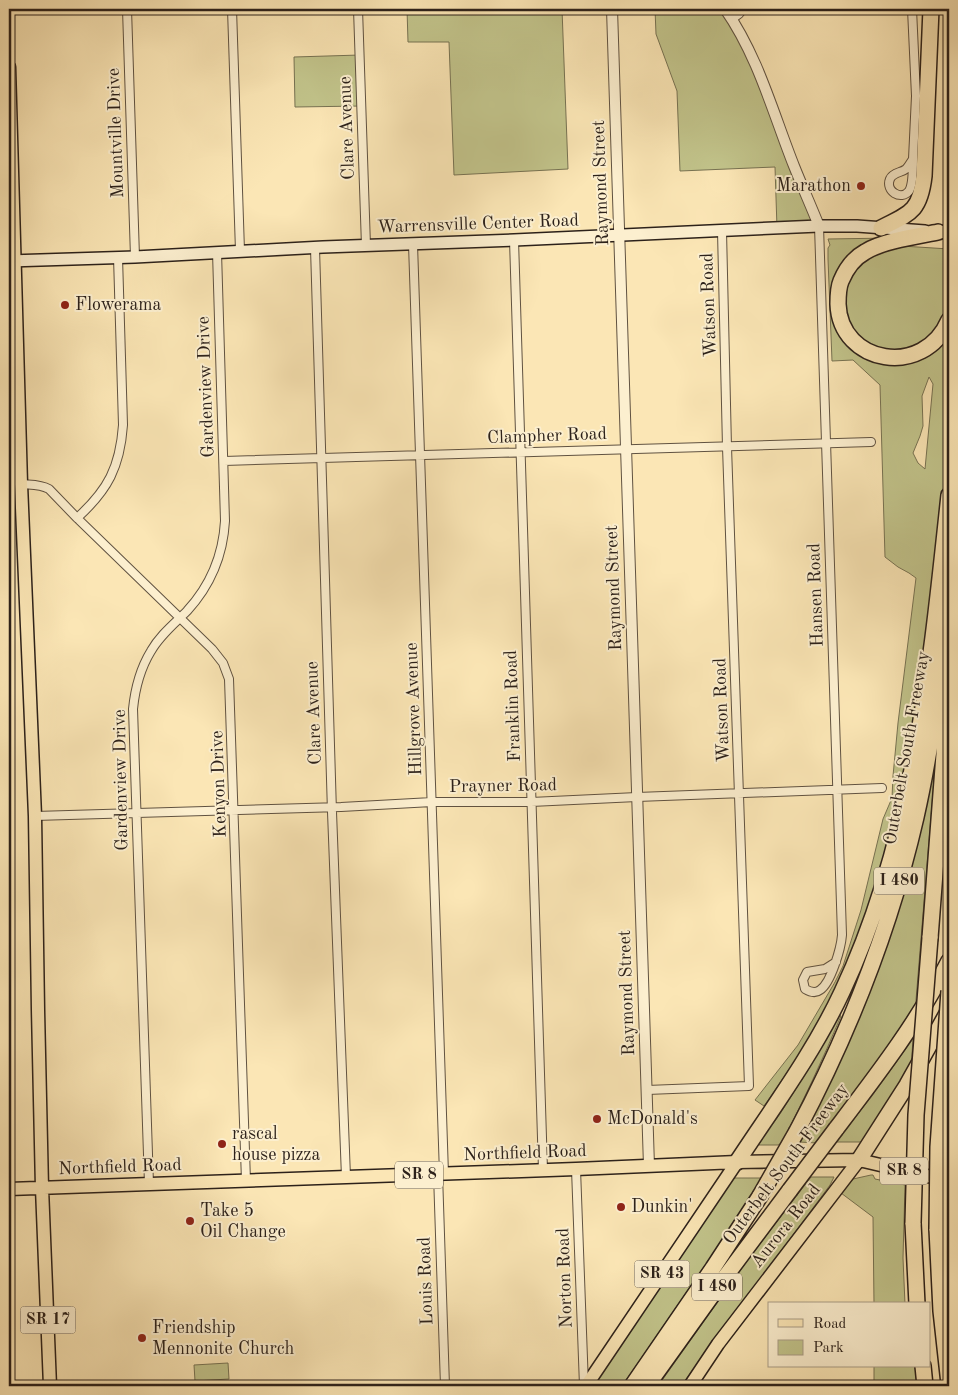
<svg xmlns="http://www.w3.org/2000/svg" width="958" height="1395" viewBox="0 0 958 1395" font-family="'Old Standard TT',serif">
  <rect width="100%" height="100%" fill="#fbe6b5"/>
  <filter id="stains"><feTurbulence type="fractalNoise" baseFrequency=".004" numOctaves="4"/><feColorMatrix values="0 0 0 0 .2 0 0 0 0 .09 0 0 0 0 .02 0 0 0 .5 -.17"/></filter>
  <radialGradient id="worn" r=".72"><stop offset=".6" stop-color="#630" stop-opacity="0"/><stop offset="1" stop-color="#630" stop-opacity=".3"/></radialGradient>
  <!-- green -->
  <path fill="#c2c48b" stroke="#777252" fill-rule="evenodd" d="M407 9H562L568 169 454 175 449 42H408Z
    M655 9H725L732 19 819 226 777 228 775 167 680 171 677 91 656 34Z
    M360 55 362 106 295 107 294 57Z
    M890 238 851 258 838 327 883 363 949 332V427L941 519 918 706 899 800 869 911 832 1000 797 1058 764 1106 755 1100 798 1045 835 982 843 966 861 910 883 819 892 798 893 776 898 723 916 578 909 573 898 567 885 557 880 385 853 360 832 361 828 259V248L830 245 828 239ZM929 377 933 384 925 469 918 463 913 453 920 436 923 426 922 396Z
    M902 246 949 249V303L946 316 925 344 900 352 880 351 867 343 854 332 846 318 843 303 845 285 861 258Z
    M936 755 915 1012 817 1143 799 1142 915 840Z
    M839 1015 841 1016C823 1059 803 1101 782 1143L778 1145H759L762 1135C775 1124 783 1109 792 1095 808 1069 825 1043 839 1015Z
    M913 1039 911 1068 863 1142H836L872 1096Z
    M871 1175H873L875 1179 905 1185 903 1258 905 1304H874L873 1217 841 1193 853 1179Z
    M811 1177H834L830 1185 681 1386H658L749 1258Z
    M734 1178H762L710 1258 622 1386H592Z
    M949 1181V1384L937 1190Z
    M228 1363 229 1379 195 1381 194 1365Z
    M874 1366H915L917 1386H874Z"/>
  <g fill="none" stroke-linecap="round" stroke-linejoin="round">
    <defs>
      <path id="minor" d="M127 9 135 257
        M232 9 240 251
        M358 9 366 246
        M912 9 916 96 913 159C913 167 913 185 909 191 901 201 885 191 890 179 893 172 901 173 906 169 909 166 911 162 913 159
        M732 19 739 14 743 9
        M819 226 842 935C841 948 831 983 820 990 815 994 810 992 805 989L803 980 807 972 825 969 836 962
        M514 240 543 1170
        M413 244 444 1174
        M315 248 332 812 346 1177
        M224 461 871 442
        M21 484C31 485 40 484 49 489L77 518 212 649 223 663 229 679 246 1181
        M77 518C108 490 120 467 123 425L118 257
        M35 816 341 807 432 802H531L637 797 882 788
        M647 1090 749 1086 727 447 722 231
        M576 1169 584 1386
        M438 1174 445 1386
        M149 1184 133 709C135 689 140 669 151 651 160 635 174 624 187 611 210 586 223 556 225 521L217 252"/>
      <path id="tertiary" d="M612 9 649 1166
        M725 9C758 56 773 113 794 166 802 186 811 206 819 226"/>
      <path id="secondary" d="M9 261 135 257 323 247 514 240 819 226H857L925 231"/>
      <path id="primary" d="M9 67 21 484 35 816 38 1010 42 1188 50 1386
        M942 232H949
        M9 1189 576 1169 737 1162 859 1160 949 1181
        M586 1386 737 1162
        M690 1386 718 1344 859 1160"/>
      <path id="motorway" d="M881 228C911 213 920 211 924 176L931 9
        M938 232C918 236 882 241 865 252 854 258 846 269 841 281 838 288 838 296 838 304 840 364 924 379 949 320
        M930 938 949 689
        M836 1129C877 1075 918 1022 949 961
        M797 1131C849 1033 891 926 916 817 931 751 939 683 949 615
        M859 1160 907 1085 949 1010
        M737 1162C774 1106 814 1052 842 992 915 837 931 663 949 495
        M913 1223 917 1304
        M937 1229 941 1311 949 1384
        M923 1366 925 1386
        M632 1386 713 1268 760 1196
        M647 1386 728 1273 790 1190"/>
    </defs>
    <!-- minor casing -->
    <use href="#minor" stroke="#605241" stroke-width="10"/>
    <!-- tertiary casing -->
    <use href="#tertiary" stroke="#605241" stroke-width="12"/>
    <!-- secondary casing -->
    <use href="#secondary" stroke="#2c211a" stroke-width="14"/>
    <!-- primary casing -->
    <use href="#primary" stroke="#2c211a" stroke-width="15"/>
    <!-- motorway casing -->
    <use href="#motorway" stroke="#2c211a" stroke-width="18"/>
    <!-- minor -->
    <use href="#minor" stroke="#fcefcf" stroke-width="8"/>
    <!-- tertiary -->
    <use href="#tertiary" stroke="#fcefcf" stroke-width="10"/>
    <!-- secondary -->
    <use href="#secondary" stroke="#fcefcf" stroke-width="11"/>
    <!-- primary -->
    <use href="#primary" stroke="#fbe6b5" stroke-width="12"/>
    <!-- motorway -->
    <use href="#motorway" stroke="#fbe6b5" stroke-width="15"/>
    <defs>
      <path id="motorway-bridge" d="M790 1190 836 1129
        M760 1196 797 1131
        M913 1223 916 1115 930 938
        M937 1229 938 1147 949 991"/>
    </defs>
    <!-- motorway-bridge casing -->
    <use href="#motorway-bridge" stroke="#2c211a" stroke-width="18" stroke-linecap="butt"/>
    <!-- motorway-bridge -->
    <use href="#motorway-bridge" stroke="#fbe6b5" stroke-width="15"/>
  </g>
  <!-- markers -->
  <g fill="#8f2418" stroke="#fcefcf" stroke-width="2">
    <circle cx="861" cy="186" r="5"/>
    <circle cx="65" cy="305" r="5"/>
    <circle cx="597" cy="1119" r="5"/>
    <circle cx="222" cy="1144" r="5"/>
    <circle cx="621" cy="1207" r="5"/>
    <circle cx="190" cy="1221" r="5"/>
    <circle cx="142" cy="1338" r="5"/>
  </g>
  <g text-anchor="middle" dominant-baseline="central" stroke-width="4" stroke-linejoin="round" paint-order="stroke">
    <!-- shield labels -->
    <g fill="#fcefcf" stroke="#6a5f50" stroke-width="1">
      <rect x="874" y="867.5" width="50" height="27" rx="4"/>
      <rect x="880" y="1157.5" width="48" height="27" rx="4"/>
      <rect x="395" y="1161.5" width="48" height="27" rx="4"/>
      <rect x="634.5" y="1260.5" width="55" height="27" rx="4"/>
      <rect x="692" y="1273.5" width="50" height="27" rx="4"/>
      <rect x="20.5" y="1306.5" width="55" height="27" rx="4"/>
    </g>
    <g font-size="16" font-weight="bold" fill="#2c211a">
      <text x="899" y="881">I 480</text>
      <text x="904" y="1171">SR 8</text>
      <text x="419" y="1175">SR 8</text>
      <text x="662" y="1274">SR 43</text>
      <text x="717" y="1287">I 480</text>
      <text x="48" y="1320">SR 17</text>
    </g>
    <!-- street labels -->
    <g font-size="18" fill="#2c211a" stroke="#fcefcf">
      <text transform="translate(347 128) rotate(-92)">Clare Avenue</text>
      <text transform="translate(116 133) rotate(-92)">Mountville Drive</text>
      <text transform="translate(601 183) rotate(-92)">Raymond Street</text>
      <text transform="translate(478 224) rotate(-2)">Warrensville Center Road</text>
      <text transform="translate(709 305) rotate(-92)">Watson Road</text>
      <text transform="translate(206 387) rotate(-92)">Gardenview Drive</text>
      <text transform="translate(547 436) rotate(-2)">Clampher Road</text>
      <text transform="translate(614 588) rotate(-92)">Raymond Street</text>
      <text transform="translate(816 595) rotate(-92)">Hansen Road</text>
      <text transform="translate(513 706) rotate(-92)">Franklin Road</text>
      <text transform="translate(414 709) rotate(-92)">Hillgrove Avenue</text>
      <text transform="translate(722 710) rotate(-92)">Watson Road</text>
      <text transform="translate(314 713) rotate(-92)">Clare Avenue</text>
      <text transform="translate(907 748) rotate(-80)">Outerbelt South Freeway</text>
      <text transform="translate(121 780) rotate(-91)">Gardenview Drive</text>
      <text transform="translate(219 784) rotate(-92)">Kenyon Drive</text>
      <text transform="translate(503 786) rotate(-1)">Prayner Road</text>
      <text transform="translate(627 993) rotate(-92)">Raymond Street</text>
      <text transform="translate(525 1153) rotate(-2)">Northfield Road</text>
      <text transform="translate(786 1164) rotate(-53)">Outerbelt South Freeway</text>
      <text transform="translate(120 1167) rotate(-2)">Northfield Road</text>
      <text transform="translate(786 1226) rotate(-52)">Aurora Road</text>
      <text transform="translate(565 1278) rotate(-92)">Norton Road</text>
      <text transform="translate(426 1281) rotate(-92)">Louis Road</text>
    </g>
    <!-- poi labels -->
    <g font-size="18" fill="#2c211a" stroke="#fcefcf" text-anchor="start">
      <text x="851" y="186" text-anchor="end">Marathon</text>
      <text x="75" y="305">Flowerama</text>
      <text x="607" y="1119">McDonald's</text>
      <text x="232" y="1134">rascal<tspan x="232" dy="21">house pizza</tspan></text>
      <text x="631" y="1207">Dunkin'</text>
      <text x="200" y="1211">Take 5<tspan x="200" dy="21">Oil Change</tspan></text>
      <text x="152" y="1328">Friendship<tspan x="152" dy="21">Mennonite Church</tspan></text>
    </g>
  </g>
  <!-- margin -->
  <rect width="958" height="1395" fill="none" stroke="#fbe6b5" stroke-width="30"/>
  <rect x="10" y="10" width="938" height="1375" fill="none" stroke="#2c211a" stroke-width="2.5"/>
  <rect x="15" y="15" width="928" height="1365" fill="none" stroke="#2c211a"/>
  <!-- legend -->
  <rect x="768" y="1302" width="162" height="65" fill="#fcefcf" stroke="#a99d87"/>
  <rect x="778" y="1319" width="25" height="8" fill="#fbe6b5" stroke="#a99d87"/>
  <text x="813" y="1328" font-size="15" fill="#2c211a">Road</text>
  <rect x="778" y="1340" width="25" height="15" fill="#c2c48b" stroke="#a99d87"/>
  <text x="813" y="1352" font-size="15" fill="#2c211a">Park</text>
  <rect width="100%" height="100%" filter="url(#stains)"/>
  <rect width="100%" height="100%" fill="url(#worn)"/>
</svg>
